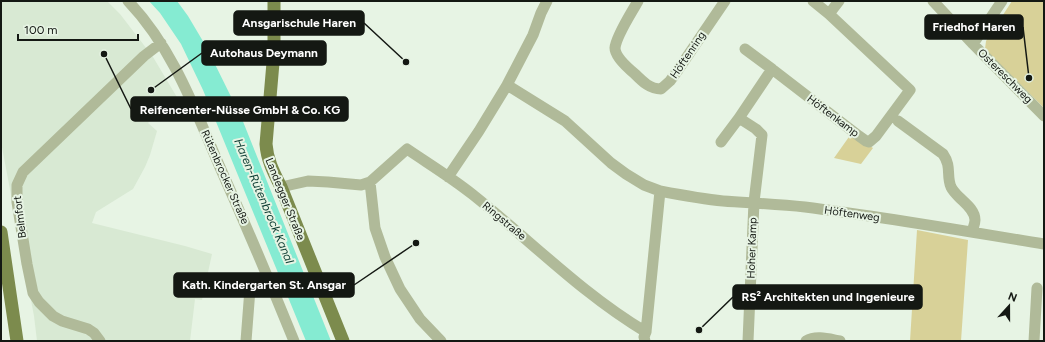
<svg xmlns="http://www.w3.org/2000/svg" width="1045" height="342" viewBox="0 0 1045 342" font-family="Figtree,sans-serif">
  <rect width="100%" height="100%" fill="#e7f4e4"/>
  <!-- built -->
  <path fill="#d8e9d3" d="M1 1H107L120 14 153 57 178 99 165 106 148 123 157 131 150 155 145 167 133 189 96 212 92 223 185 246 212 254 202 300 195 299 190 341 181 340V341H37L34 316 1 142Z"/>
  <!-- green -->
  <path fill="#d8d198" d="M1012 1H1044V108L985 49 986 41Z
    M851 134 873 148 861 164 834 158Z
    M917 230 968 240 961 341H910Z"/>
  <!-- water -->
  <path fill="#85ebd2" d="M149 1H177L188 16 207 48 242 119 331 341H306L203 90 181 44 160 13Z"/>
  <g fill="none" stroke-linecap="round" stroke-linejoin="round">
    <!-- minor -->
    <path stroke="#b0ba99" stroke-width="11" d="M128 1C172 47 194 107 219 165 245 223 270 282 294 341
      M638 1C632 12 616 36 615 48 615 57 629 69 635 74 643 82 650 89 661 89L670 81 678 70 725 1
      M813 1 829 14
      M933 1 973 44 1044 116
      M973 44 1002 1
      M745 49 772 69
      M507 85 533 35 541 13 547 1
      M898 121 943 154C952 167 946 175 951 187 953 191 956 194 959 197 965 203 975 210 975 220 975 224 973 228 972 232
      M721 142 739 118
      M448 177 479 131 507 85 565 121 611 163 626 174 644 185 660 191 646 332
      M370 182 375 228 385 257 400 289 420 319 441 341
      M281 187 308 181 328 182 361 185 370 182 407 149C429 164 452 178 472 194 530 240 582 294 646 332L644 337 645 341
      M660 191C681 195 702 199 723 201 750 203 777 204 805 207 885 217 964 231 1044 244
      M100 341 94 333 88 329 62 321 53 316 39 302 33 293 27 264 17 202V185L23 172 144 56 161 43
      M246 341 250 289C255 282 260 279 267 275
      M748 341 754 202 762 135 756 129 739 118 772 69 859 136 866 141 869 142 876 136 910 90 829 14 839 1
      M806 341C816 335 829 339 840 341
      M1034 341 1037 288"/>
    <!-- major -->
    <path stroke="#7c8b4d" stroke-width="13" d="M274 1V51L266 144C267 160 274 173 281 187L343 341
      M1 232 17 341"/>
  </g>
  <g text-anchor="middle" dominant-baseline="central" stroke-width="4" stroke-linejoin="round" paint-order="stroke">
    <!-- street labels -->
    <g font-size="11" fill="#141813" stroke="#e7f4e4">
      <text transform="translate(688 55) rotate(-56)">Höftenring</text>
      <text transform="translate(1005 76) rotate(45)">Ostereschweg</text>
      <text transform="translate(833 116) rotate(37)">Höftenkamp</text>
      <text transform="translate(225 177) rotate(66)">Rütenbrocker Straße</text>
      <text transform="translate(285 199) rotate(68)">Landegger Straße</text>
      <text transform="translate(852 214) rotate(8)">Höftenweg</text>
      <text transform="translate(20 217) rotate(-97)">Belmfort</text>
      <text transform="translate(504 221) rotate(40)">Ringstraße</text>
      <text transform="translate(752 248) rotate(-88)">Hoher Kamp</text>
    </g>
    <!-- water labels -->
    <g font-size="12" font-style="italic" fill="#0c3c32" stroke="#e7f4e4">
      <text transform="translate(264 201) rotate(67)">Haren-Rütenbrock Kanal</text>
    </g>
  </g>
  <!-- callouts -->
  <path fill="none" stroke="#141813" stroke-width="1.5" d="M406 62L364 23M1029 78L1023 27M151 90L202 53M104 54L131 109M416 243L354 285M699 330L733 297"/>
  <g fill="#141813" stroke="#e7f4e4" stroke-width="1.5">
    <circle cx="406" cy="62" r="4"/>
    <circle cx="1029" cy="78" r="4"/>
    <circle cx="151" cy="90" r="4"/>
    <circle cx="104" cy="54" r="4"/>
    <circle cx="416" cy="243" r="4"/>
    <circle cx="699" cy="330" r="4"/>
  </g>
  <g fill="#141813" stroke="#141813" stroke-width="1.5">
    <rect x="234" y="11" width="130" height="24" rx="4"/>
    <rect x="925" y="15" width="98" height="24" rx="4"/>
    <rect x="202" y="41" width="124" height="24" rx="4"/>
    <rect x="131" y="97" width="217" height="24" rx="4"/>
    <rect x="174" y="273" width="180" height="24" rx="4"/>
    <rect x="733" y="285" width="189" height="24" rx="4"/>
  </g>
  <g font-size="12" text-anchor="middle" font-weight="bold" fill="#fff">
    <text x="299" y="27">Ansgarischule Haren</text>
    <text x="974" y="31">Friedhof Haren</text>
    <text x="264" y="57">Autohaus Deymann</text>
    <text x="240" y="114">Reifencenter-Nüsse GmbH &amp; Co. KG</text>
    <text x="264" y="289">Kath. Kindergarten St. Ansgar</text>
    <text x="828" y="301">RS² Architekten und Ingenieure</text>
  </g>
  <!-- border -->
  <rect width="1045" height="342" fill="none" stroke="#141813" stroke-width="4"/>
  <!-- north arrow -->
  <g transform="translate(1009 306) rotate(21)" stroke="#e7f4e4" stroke-width="3" paint-order="stroke">
  <path d="M0-3L7 15L0 10L-7 15Z" fill="#141813"/>
  <text y="-6" font-size="11" font-weight="bold" text-anchor="middle" fill="#141813">N</text>
  </g>
  <!-- scale -->
  <path d="M18 34v6h120v-6" fill="none" stroke="#141813" stroke-width="2"/>
  <text x="24" y="34" font-size="12" fill="#141813" stroke="#e7f4e4" stroke-width="3" paint-order="stroke">100 m</text>
</svg>
